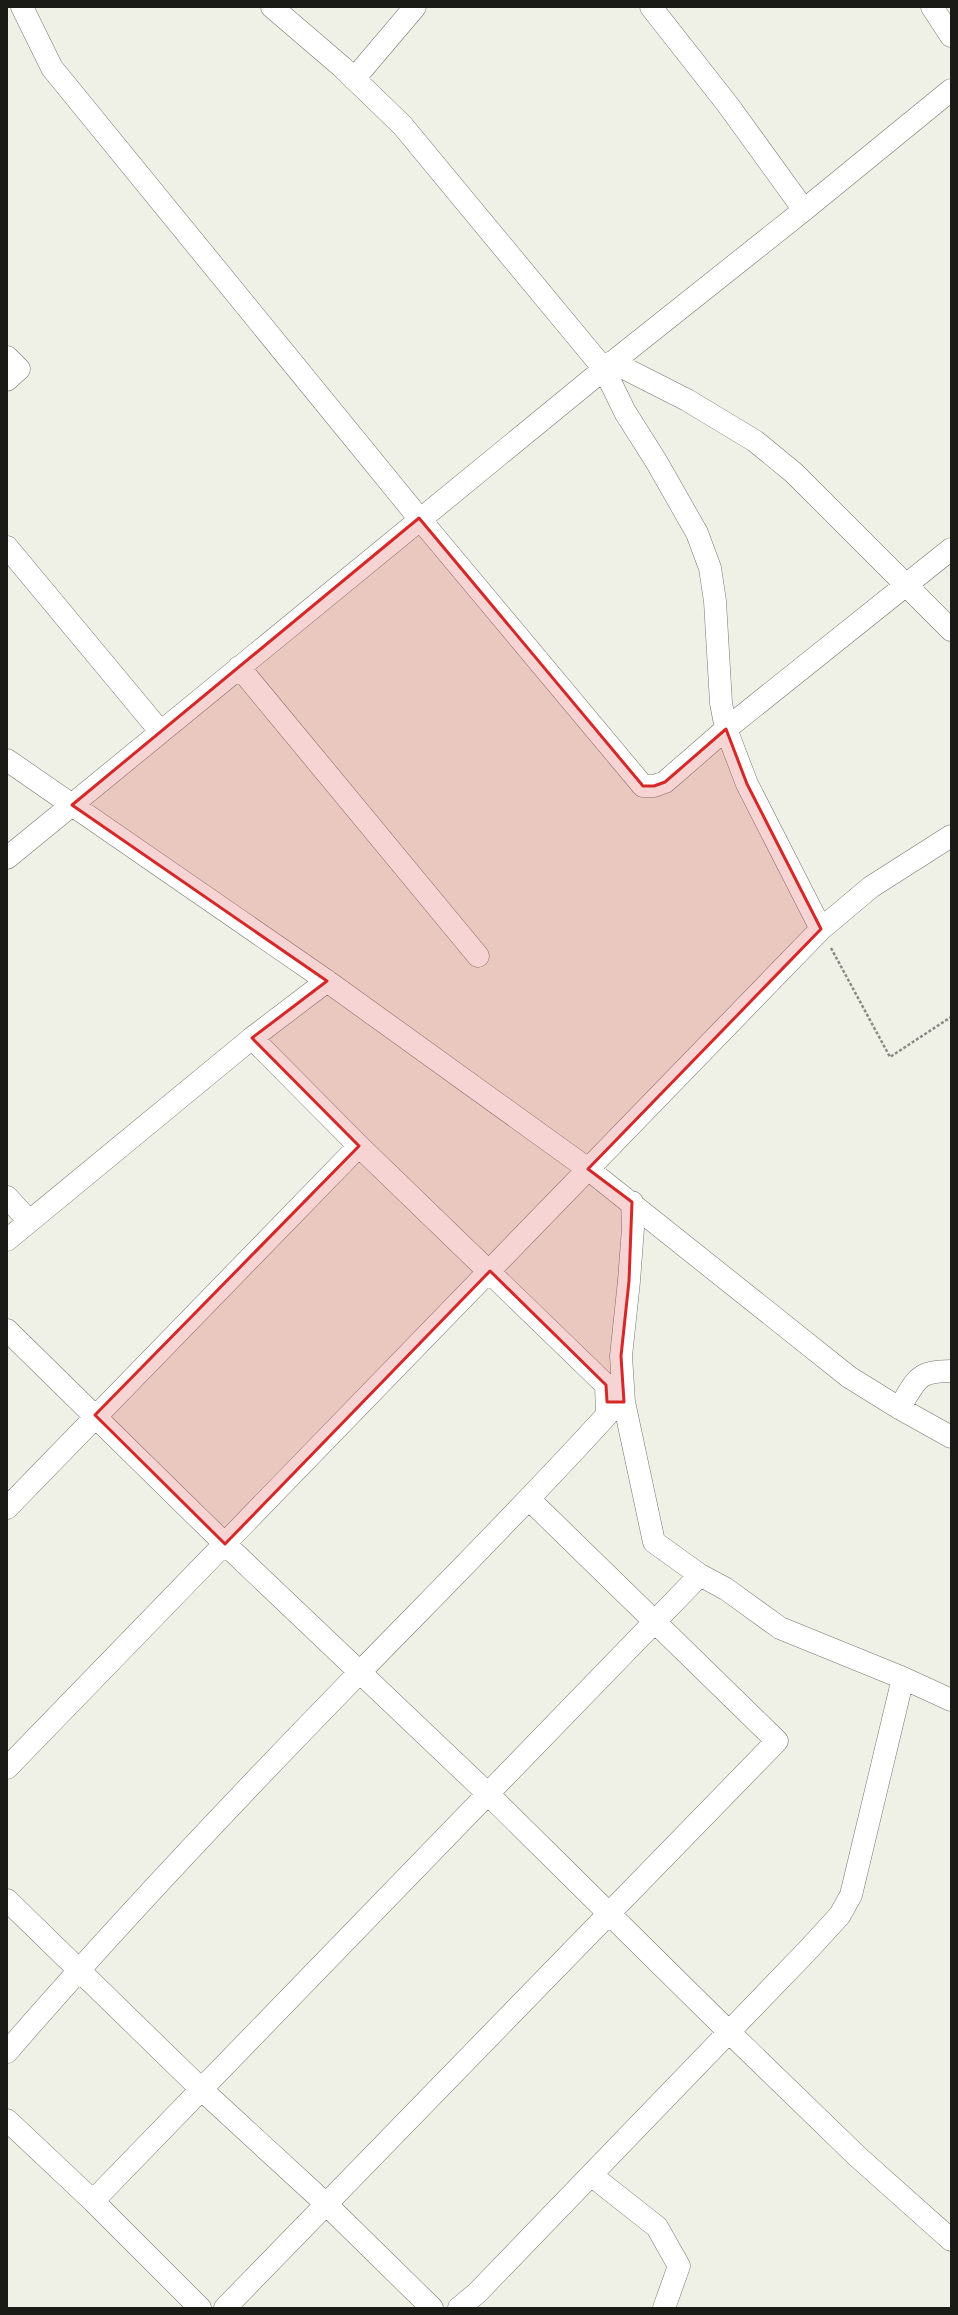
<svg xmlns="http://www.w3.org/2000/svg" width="958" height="2315" viewBox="0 0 958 2315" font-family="Manrope,sans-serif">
  <rect width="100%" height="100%" fill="#eff1e6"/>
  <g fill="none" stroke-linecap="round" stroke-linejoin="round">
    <defs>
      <path id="minor" d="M22 7 52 68 419 518 643 786H654L665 782 726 729 951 549
        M272 7 342 67 402 125 604 369 804 210 951 90
        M651 7 728 105 804 210
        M932 7 951 36
        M354 79 415 7
        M7 357 19 369 7 380
        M612 362 687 400 755 441 794 473 951 630
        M7 547 160 731
        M239 667 478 956
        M7 760 327 981 588 1169 849 1377 899 1408 951 1437
        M7 858 604 369 625 412 656 461 697 533 710 568 715 601 721 703 726 729 747 784 821 929
        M7 1197 29 1221
        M7 1240 252 1038 327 981
        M7 1330 225 1544 487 1793 728 2031 858 2157 951 2240
        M607 1402H624L654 1542 700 1575
        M624 1402 621 1356 629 1281 633 1228 632 1202
        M899 1408C917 1381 915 1371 951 1371
        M7 1508 359 1146
        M903 1678 951 1700
        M7 1768 821 929 871 887 951 836
        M7 1900 201 2089 326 2204 432 2308
        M7 2052C120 1921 240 1795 360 1672 443 1587 527 1503 607 1415L606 1385 359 1146 252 1038
        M7 2120 93 2201 200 2308
        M591 2175 657 2227 679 2266 664 2308
        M93 2201 700 1575 726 1589 780 1628 903 1678 851 1895 840 1915 808 1950 477 2293 459 2308
        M225 2308 777 1741 530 1500"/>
    </defs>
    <!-- minor casing -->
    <use href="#minor" stroke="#76776e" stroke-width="23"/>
    <!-- path -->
    <path stroke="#898a83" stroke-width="2.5" stroke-dasharray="3 2" stroke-linecap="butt" d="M831 948 890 1057 951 1017"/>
    <!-- minor -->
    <use href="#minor" stroke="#fff" stroke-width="22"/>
  </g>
  <!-- marked area -->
  <path fill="#d62828" fill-opacity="0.2" stroke="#d62828" stroke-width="3" stroke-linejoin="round" d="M419 518 643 786H654L665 782 726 729 747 784 821 929 588 1169 632 1202 629 1281 621 1356 624 1402H607L606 1385 490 1271 225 1544 95 1415 359 1146 252 1038 327 981 72 805Z"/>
  <!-- border -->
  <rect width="958" height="2315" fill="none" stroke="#1a1a17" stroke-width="16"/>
</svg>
